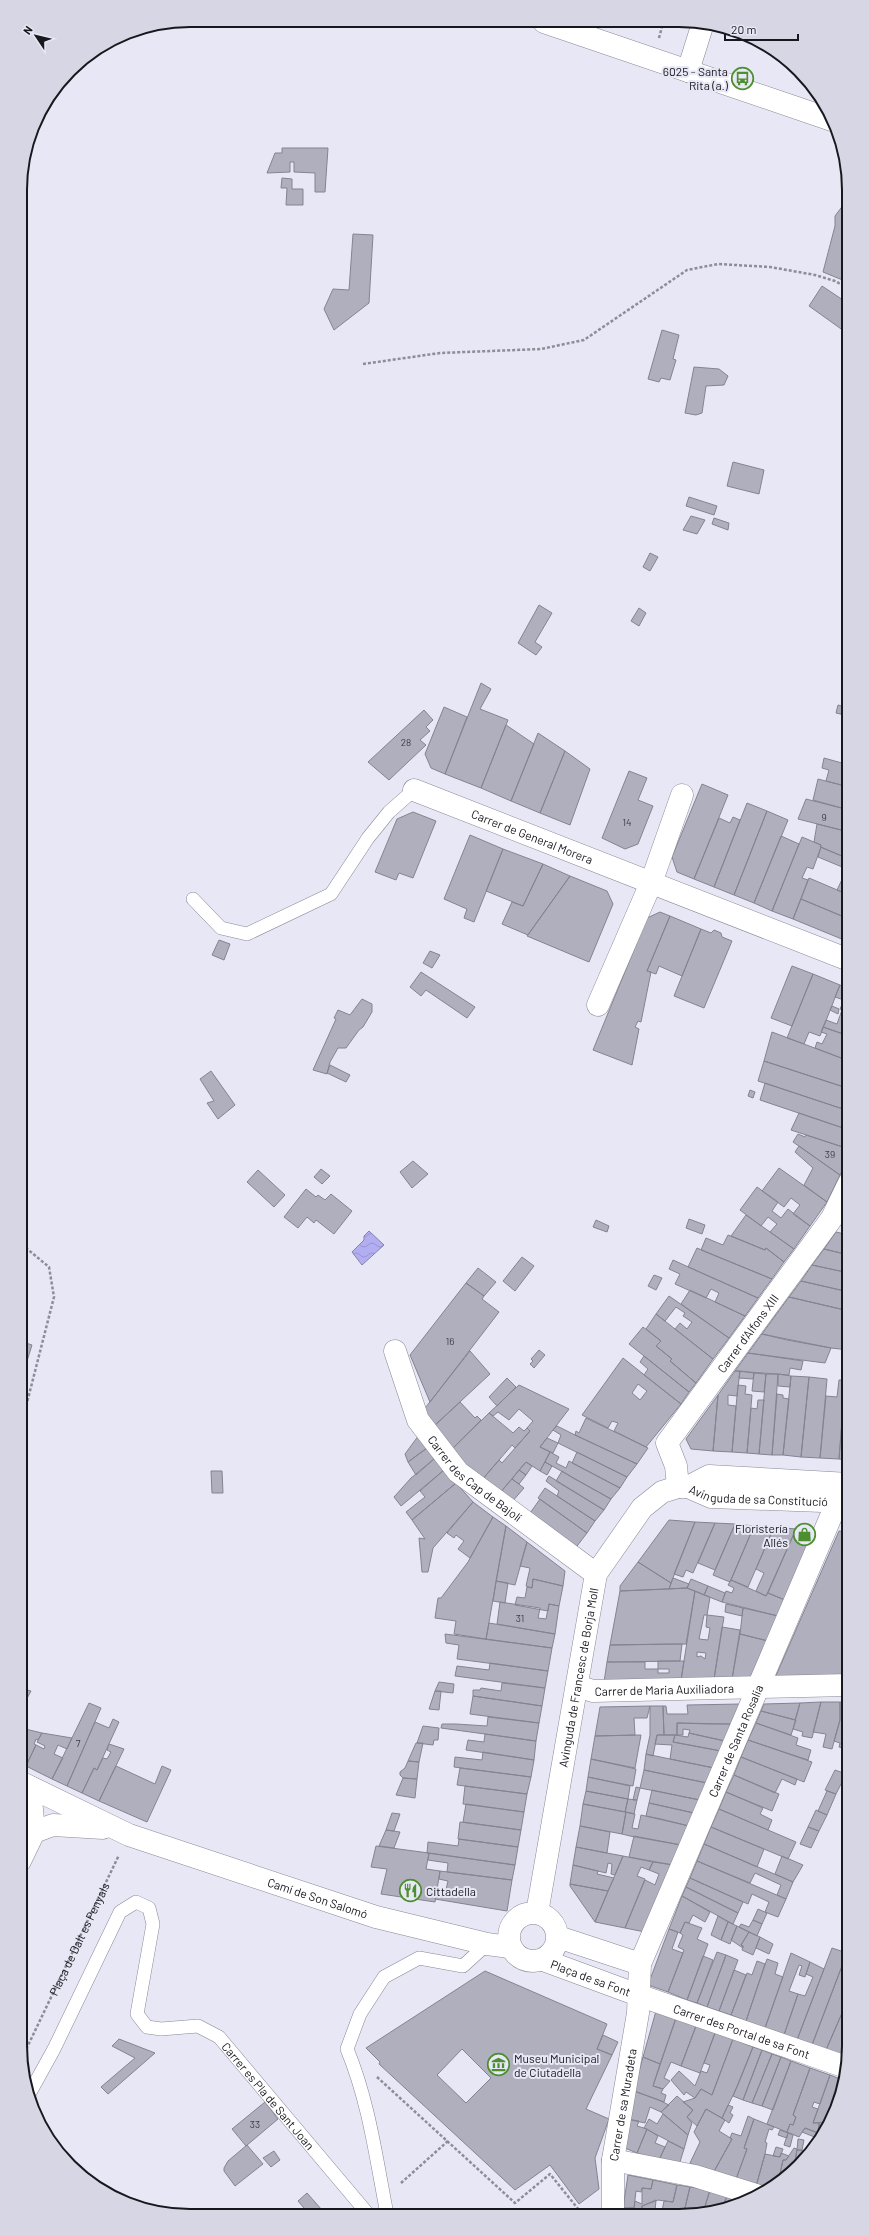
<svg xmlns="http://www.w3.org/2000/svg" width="869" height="2236" viewBox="0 0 869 2236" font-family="Barlow,sans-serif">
  <defs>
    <pattern id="water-waves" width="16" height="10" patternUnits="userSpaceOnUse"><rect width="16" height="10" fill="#b3aef1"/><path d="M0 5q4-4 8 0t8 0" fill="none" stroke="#9995ce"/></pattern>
  </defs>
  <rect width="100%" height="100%" fill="#e7e7f5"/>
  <!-- pitch -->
  <path fill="#b6b3e2" d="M849 1913V1943L841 1941Z"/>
  <!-- water -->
  <path fill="url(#water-waves)" stroke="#8481b1" d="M369 1231 384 1245 362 1265 352 1252 364 1240V1236Z"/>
  <!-- building -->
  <path fill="#b0afbe" stroke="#848491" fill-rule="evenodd" d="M282 148H328L325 192H315V173L294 172V162H290V172L267 173 275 153H282Z
    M282 178 292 179V189H303V205H286L287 188H281Z
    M847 200 849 205V256L845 281 823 272 835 226V216Z
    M353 234 373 235 369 303 334 330 324 309 333 289 349 290Z
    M822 286 849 304V323L844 331 809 306Z
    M662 330 679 335 673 359 676 360 670 380 661 378 659 382 648 379Z
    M694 367 719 369 728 376 724 385 706 386 702 413 696 415 685 413Z
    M733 462 764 470 759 494 727 486Z
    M689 497 717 506 714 515 686 506Z
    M691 516 705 520 697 534 683 530Z
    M714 518 729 523 728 530 712 524Z
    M650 553 658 557 650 571 643 567Z
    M539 605 552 613 535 642 542 647 536 655 518 643Z
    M639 608 646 613 639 626 631 621Z
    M481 683 491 689 480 709 508 720 481 788 445 774Z
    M838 705 849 708V716L836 713Z
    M444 707 467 717 445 774 431 768 425 754Z
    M424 710 433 720 426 727 430 731 420 740 426 745 389 780 368 762Z
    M506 725 534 744 511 801 481 788Z
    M538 733 565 751 540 813 511 801Z
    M847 746H849V765L843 763Z
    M565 751 590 769 570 825 540 813Z
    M824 758 849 765V787L826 781 829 770 822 768Z
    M629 771 647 778 638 800 653 806 638 844 625 849 602 838Z
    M818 779 849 787V810L813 800Z
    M702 784 728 795 694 879 677 872 672 857Z
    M806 799 849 810V832L798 819Z
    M747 803 767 811 734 895 714 887Z
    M767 811 788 820 754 903 734 895Z
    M413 812 436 821 413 878 399 873 396 880 375 872 397 819Z
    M733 817 740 820 714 887 694 879 719 818 730 823Z
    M817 824 849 832V859L820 847 821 845 814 842Z
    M470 835 503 849 474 922 464 918 467 909 444 899Z
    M781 836 799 844 772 911 754 903Z
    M802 837 821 845V847L813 869 807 867 802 878 808 880 793 919 772 911Z
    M821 847 849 859V895L837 890 847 869 818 857Z
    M503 849 543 864 523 906 486 891Z
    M543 864 570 876 528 935 502 924 512 902 523 906Z
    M570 876 607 891 613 904 589 962 527 936Z
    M809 878 849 895V919L801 899Z
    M801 899 849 919V942L793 919Z
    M660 912 670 916 647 971 651 972 641 1022 638 1021 635 1027 639 1029 632 1065 593 1050 647 918Z
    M670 916 701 929 682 976 659 966 656 974 647 971Z
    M701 929 711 933 714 930 721 933 722 937 732 941 704 1008 674 996Z
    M219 940 230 944 224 960 212 955Z
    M430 951 440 955 432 968 423 963Z
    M792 966 813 974 792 1026 771 1018Z
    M421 972 475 1007 467 1018 426 990 421 996 410 987Z
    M813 974 840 985 820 1036 809 1032 804 1044 787 1038Z
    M840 985 849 989V1013L840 1009 844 1000 835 997Z
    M362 999 372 1004V1012L363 1027 359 1030 346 1048H338L330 1062 327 1074 313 1070 336 1019 334 1018 338 1010 350 1015Z
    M832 1006 839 1009 838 1014 830 1010Z
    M842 1010 849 1013V1036L823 1027 826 1020 837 1024Z
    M823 1027 849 1036V1061L815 1048 817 1042 822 1044 827 1034 821 1032Z
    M772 1032 849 1061 847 1088 764 1061Z
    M764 1061 847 1088 849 1083V1111L758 1081Z
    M330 1065 350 1075 346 1082 327 1073Z
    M211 1071 235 1105 218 1119 207 1103 214 1101 200 1079Z
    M765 1083 849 1111V1130L760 1100Z
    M750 1090 755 1092 753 1098 748 1096Z
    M799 1113 849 1130V1149L791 1130Z
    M798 1134 805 1137 806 1135 849 1149V1157L840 1175 793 1142Z
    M799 1146 840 1175 827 1202 804 1185 813 1168 795 1152Z
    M413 1161 428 1174 412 1188 400 1172Z
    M779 1168 827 1202 810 1226 793 1214 800 1205 791 1198 784 1207 762 1191Z
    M321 1169 330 1176 322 1184 314 1177Z
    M258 1170 285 1195 274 1207 247 1182Z
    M757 1187 778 1202 772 1211 781 1218 788 1209 810 1226 794 1249 770 1232 777 1224 768 1217 761 1226 740 1210Z
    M306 1189 316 1197 318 1195 325 1200 331 1194 352 1211 334 1234 316 1220 314 1223 307 1217 298 1228 284 1217Z
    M746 1215 794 1249 784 1262 766 1248 765 1250 731 1236Z
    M689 1219 705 1225 702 1234 686 1228Z
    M596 1220 609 1226 607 1232 593 1227Z
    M836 1232 849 1235V1255L824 1249Z
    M728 1235 765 1250 766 1248 784 1262 772 1279 701 1250 706 1238 723 1245Z
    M697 1248 709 1253 772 1279 758 1298 688 1267Z
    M824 1249 849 1255V1273L812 1265Z
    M522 1257 534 1266 515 1291 503 1281Z
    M673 1260 684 1265 758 1298 745 1316 715 1302 719 1293 711 1289 706 1298 675 1284 680 1274 669 1269Z
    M812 1265 849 1273V1292L801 1281Z
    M478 1268 496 1282 484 1296 466 1283Z
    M654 1275 662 1278 656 1290 648 1286Z
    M801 1281 849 1292V1311L789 1297Z
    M466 1283 484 1296 482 1299 499 1312 430 1402 410 1355Z
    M690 1290 745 1316 729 1338 681 1304Z
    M669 1296 729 1338 713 1359 675 1329 680 1323 687 1329 692 1322 683 1316 685 1313 676 1307 665 1321 656 1314Z
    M789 1297 849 1311V1350L831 1348 762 1334Z
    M656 1314 713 1359 696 1383 670 1361 672 1359 656 1346 661 1341 646 1329Z
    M643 1327 661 1341 656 1346 672 1359 670 1361 696 1383 689 1392 629 1344Z
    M762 1334 787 1340 831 1348 825 1363 748 1353Z
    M20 1341 32 1345 27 1361 20 1359Z
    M539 1350 545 1355 534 1368 530 1364 533 1361 531 1359Z
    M470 1351 490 1374 433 1427 422 1412Z
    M748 1353 803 1361 801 1370 790 1368 789 1375 735 1371Z
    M644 1356 689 1392 681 1404 644 1375 648 1369 640 1362Z
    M623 1358 681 1404 646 1447 614 1431 618 1423 612 1421 608 1428 582 1415ZM638 1384 647 1391 640 1400 632 1393Z
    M847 1360H849V1369L846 1368Z
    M846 1369H849V1379L846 1378Z
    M735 1371H740L737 1396 728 1395V1405L736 1406 732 1452 713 1451 718 1395Z
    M740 1371 754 1373 753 1379 739 1378Z
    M20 1372 25 1374 20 1390Z
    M754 1373 766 1374 764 1392 752 1391Z
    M766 1374H778L772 1455 759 1454Z
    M778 1374 791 1376 790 1387 778 1386Z
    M791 1376 809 1377 801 1457 783 1455Z
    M809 1377 827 1379 820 1458 801 1457Z
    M507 1378 516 1387 497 1406 489 1397Z
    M839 1380H845L839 1459 820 1458 826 1396 837 1397Z
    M519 1385 569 1409 540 1447 550 1452 540 1471 526 1462 499 1494 481 1481 499 1460 502 1463 530 1431 527 1428 533 1421 519 1409 509 1420 498 1412 493 1416 489 1413Z
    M738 1385 746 1386 745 1394 752 1395 747 1453 732 1452Z
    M777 1394 783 1395V1398L789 1399 783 1455H772Z
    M718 1395 713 1451 691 1449 686 1439Z
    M844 1398H849V1460L839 1459Z
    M758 1400H764L759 1454 747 1453 751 1408 757 1409Z
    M460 1402 475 1418 477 1416 481 1420 450 1451 433 1427Z
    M489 1413 513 1433 519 1427 524 1431 527 1428 530 1431 515 1448 512 1445 481 1481 450 1451Z
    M586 1418 646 1447 648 1448 637 1464 575 1435 576 1431 579 1433Z
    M557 1426 575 1435 637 1464 627 1477 558 1443 561 1435 553 1430Z
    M419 1435 427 1448 408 1462 405 1454Z
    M547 1438 558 1443 553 1453 540 1447Z
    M427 1448 434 1459 416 1475 408 1462Z
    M550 1452 559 1457 556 1463 566 1468 569 1461 620 1488 611 1499 545 1462Z
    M577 1452 627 1477 620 1488 572 1463Z
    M434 1459 444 1470 401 1506 394 1497 411 1478Z
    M526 1462 532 1466 526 1475 519 1470Z
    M545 1462 552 1466 547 1475 540 1471Z
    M444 1470 456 1483 412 1520 406 1512 425 1497 420 1491Z
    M519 1470 526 1475 519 1484 512 1479Z
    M211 1471H222L223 1493H212Z
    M562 1471 573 1478 611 1499 604 1510 556 1481Z
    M549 1476 604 1510 595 1521 557 1496 559 1491 546 1481Z
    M512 1479 524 1488 511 1503 499 1494Z
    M456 1483 473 1502 433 1548 428 1572H422L419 1538 425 1539 412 1520Z
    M545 1488 595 1521 587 1533 538 1498Z
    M540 1499 587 1533 574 1550 528 1516Z
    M473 1502 493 1517 470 1558 458 1549 464 1541 456 1535 454 1538 447 1533Z
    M493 1517 506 1526 486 1639 454 1634 456 1621 435 1618 438 1598H441L468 1562Z
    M669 1520 695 1522 671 1583 638 1562Z
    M695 1522 715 1523 693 1573 686 1570 683 1577 674 1574Z
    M715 1523 735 1524 715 1570 698 1563Z
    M735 1524 754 1526 730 1582 713 1575Z
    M506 1526 527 1542 515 1585 496 1581Z
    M754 1526 774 1527 748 1587 731 1580Z
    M774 1527 796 1529 766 1596 756 1591 764 1573 756 1569Z
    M796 1529 815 1530 785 1600 768 1593Z
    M839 1531 849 1532V1677L775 1678Z
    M527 1542 565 1571 563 1586 533 1579 532 1588 526 1586 530 1568 520 1566Z
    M638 1562 671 1583 669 1589 620 1591V1586Z
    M673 1578 689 1584 687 1588 669 1589Z
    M533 1579 563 1586 559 1606 549 1604 548 1611 515 1605 517 1597 525 1598 527 1587 532 1588Z
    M691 1579 708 1586 704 1595 687 1588Z
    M731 1580 766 1596 768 1593 785 1600 778 1616 722 1602 726 1591 732 1593 734 1588 728 1585Z
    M496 1581 508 1583 505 1603 493 1601Z
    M708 1586 725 1593 722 1602 704 1595Z
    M687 1588 695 1591 686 1644 610 1645 620 1591Z
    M695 1591 710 1597 707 1615 724 1617 714 1679 681 1680ZM704 1615H707L706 1627 710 1628 708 1640 699 1639ZM697 1652 706 1653 705 1659 701 1656 697 1657Z
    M500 1602 540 1608 538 1618 546 1619 549 1604 559 1606 555 1634 497 1624Z
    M726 1604 743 1608 742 1616 725 1612Z
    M743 1608 778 1616 768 1641 740 1634Z
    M489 1623 555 1634 552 1648 486 1639Z
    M722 1627 740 1630 732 1679H714Z
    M445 1634 552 1648 548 1671 457 1659 459 1645 446 1643Z
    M740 1634 768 1641 752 1679H732Z
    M668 1644H682L680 1661 607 1662 610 1645Z
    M658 1661H684L681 1680 604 1682 607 1662H645V1669H658ZM658 1669H669V1673H658Z
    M490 1663 548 1671 545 1688 455 1676 457 1666 489 1670Z
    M439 1682 454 1684 453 1693 435 1691Z
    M502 1683 545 1688 542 1706 473 1696V1690H480L481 1688 501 1691Z
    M20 1688 31 1691 24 1704 20 1702Z
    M435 1691H441L439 1710 429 1709Z
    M473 1696 542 1706 539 1723 470 1714Z
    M821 1702 812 1738 802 1736 803 1732 793 1729 800 1703Z
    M821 1702H840V1720L832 1749 823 1747 826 1734 813 1732Z
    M840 1702H849L847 1749 839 1747 840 1743 834 1741 840 1720Z
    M89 1703 101 1708 67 1786 52 1779Z
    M800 1703 795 1720 761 1711 764 1704Z
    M741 1704 732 1724 677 1723V1735H664L663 1706H666L667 1714H688L687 1705Z
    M650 1706 647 1718H634L635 1735 595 1736 600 1707Z
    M650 1706H663L664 1735H657L653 1756 646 1754 650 1735Z
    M761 1711 796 1720 791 1735 756 1723Z
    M488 1717 539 1723 536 1741 441 1728 442 1724H456L487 1726Z
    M113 1719 119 1722 97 1770 94 1768 82 1793 67 1786 95 1722 109 1728Z
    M677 1723 709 1724H732L725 1741 689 1733 690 1730 683 1729V1735H677Z
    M756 1723 798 1738 796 1745 811 1750 808 1760 748 1740Z
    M423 1726 439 1728 438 1740H434L433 1745 417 1743Z
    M21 1728 42 1733 38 1740 36 1739 34 1744 36 1745 26 1766 20 1763Z
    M42 1733 72 1738 67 1749 58 1745 54 1754 63 1758 52 1779 26 1766 36 1745 44 1749 45 1746 37 1742Z
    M689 1733 702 1736 725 1741 721 1751 673 1742 675 1735 688 1737Z
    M485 1734 536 1741 534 1760 466 1750 468 1740 484 1742Z
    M641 1735 635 1768 591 1759 595 1736Z
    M657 1735H675L673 1742 721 1751 714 1768 670 1759 672 1745 655 1744Z
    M748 1740 812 1762 804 1782 741 1757Z
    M416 1743H423L419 1762 408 1761Z
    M109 1744 124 1749 99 1801 82 1793 94 1768 97 1770 103 1758 107 1759 111 1752 107 1750Z
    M483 1752 534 1760 531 1777 454 1767 455 1757 482 1760Z
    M646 1754 670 1759 714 1768 707 1783 644 1770Z
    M741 1757 797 1779 795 1785 782 1779 775 1793 734 1775Z
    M591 1759 636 1769 633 1786 588 1777Z
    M408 1761 419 1762 417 1779 403 1778 400 1775V1772L405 1768Z
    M116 1766 155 1784 162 1766 171 1770 147 1822 99 1801Z
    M460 1768 531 1777 527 1794 457 1785Z
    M644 1770 707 1783 700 1800 640 1788Z
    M835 1770 846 1774 836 1794 825 1790Z
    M734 1775 779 1794 772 1811 726 1792Z
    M588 1777 630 1786 628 1799 586 1791Z
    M403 1778 417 1779 415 1798 396 1795Z
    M465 1786 527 1794 524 1812 463 1804Z
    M636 1787 640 1788 637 1800H633Z
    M652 1790 685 1797 700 1800 694 1813 649 1803Z
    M586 1791 628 1799 625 1812 583 1804Z
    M827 1791 836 1794 827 1815 818 1811Z
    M726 1792 763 1808 760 1814 772 1820 768 1830 719 1809Z
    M628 1799 637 1800 634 1814 625 1812Z
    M649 1803 694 1813 689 1826 661 1819 646 1816Z
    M466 1804 524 1812 521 1830 463 1822Z
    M583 1804 626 1812 622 1834 580 1826Z
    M719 1809 796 1842 788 1859 711 1827Z
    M816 1810 827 1815 819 1831 808 1827Z
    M626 1812 635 1814 632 1828 638 1829 641 1815 689 1826 681 1845 630 1836 622 1834Z
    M392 1813 400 1814 394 1831 386 1830Z
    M460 1822 521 1830 518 1847 458 1839Z
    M580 1826 610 1832 607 1853 576 1847Z
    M711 1827 764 1849 757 1867 704 1844Z
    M808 1827 819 1831 811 1848 800 1844Z
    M386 1830 400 1832 394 1848 379 1846Z
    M634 1836 681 1845 673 1865 629 1857Z
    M459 1839 518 1847 515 1865 427 1853 428 1842 458 1846Z
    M704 1844 793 1882 786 1899 777 1895 781 1885 755 1873 750 1883 697 1861Z
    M376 1846 429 1853 426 1869 440 1871 435 1902 381 1894 387 1869 371 1867Z
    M576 1847 591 1850 623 1856 615 1875 611 1874 612 1864 608 1863 606 1873 573 1865Z
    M429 1853 515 1865 512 1880 447 1872 448 1863 428 1860Z
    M623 1856 653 1862 649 1870 641 1867 637 1876 645 1879 625 1928 595 1922Z
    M782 1856 803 1865 793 1882 775 1874Z
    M697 1861 786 1899 778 1917 765 1912 769 1902 752 1894 748 1904 690 1878Z
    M653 1862 673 1865 645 1932 625 1928 645 1880 655 1885 659 1874 649 1870Z
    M573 1865 598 1871 597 1874 614 1878 608 1891 570 1884Z
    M440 1871 512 1880 507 1911 435 1899 437 1892 445 1894 448 1881 439 1879Z
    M690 1878 743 1902 738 1913 686 1887Z
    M570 1884 608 1891 595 1922 570 1886Z
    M686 1887 738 1913 733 1924 682 1896Z
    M682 1896 710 1912 705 1922 693 1915 689 1923 685 1922 680 1933 669 1929Z
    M758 1909 767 1913 762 1924 753 1920Z
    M718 1916 728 1922 721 1940 711 1935Z
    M753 1920 762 1924 757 1936 739 1927 741 1924 749 1927Z
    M685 1922 702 1928 697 1939 708 1944 687 2000 668 1992 684 1950 678 1947 683 1935 680 1933Z
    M728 1922 737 1926 730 1944 721 1940Z
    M737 1926 749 1932 741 1945 743 1946V1948L731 1940Z
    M669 1929 678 1932 672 1949 683 1953 668 1992 648 1985Z
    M749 1932 760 1937 753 1955 742 1950 743 1946 741 1945Z
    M760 1937 773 1944 769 1954 756 1948Z
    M832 1948 847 1953 812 2045 797 2040Z
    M717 1952 726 1955 707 2007 697 2003Z
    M791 1953 810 1962 805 1977 799 1975 802 1966 799 1965 789 1991 798 1994 784 2035 765 2028Z
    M726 1955 738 1960 719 2011 707 2007Z
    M703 1956 713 1960 697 2003 687 2000Z
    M767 1959 778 1963 775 1974 783 1977 765 2028 746 2021Z
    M757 1961 765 1964 746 2021 731 2015 747 1973 752 1975Z
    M810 1962 824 1969 797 2040 784 2035 798 1994 805 1996 813 1977 806 1974Z
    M843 1963 849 1965V1997L826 2050 812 2045Z
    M734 1970 746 1975 731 2015 719 2011Z
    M485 1971 607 2024 597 2049 612 2055 586 2109 609 2119 595 2158 599 2189 579 2204 550 2165 515 2190 379 2064 380 2062 366 2048ZM462 2049 491 2078 466 2103 437 2075Z
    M849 1997V2036L841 2056 826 2050Z
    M656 2011 676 2018 660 2064 643 2057Z
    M676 2018 696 2026 681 2066 671 2062 664 2078 670 2081 663 2089 653 2086Z
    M696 2026 715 2033 700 2073 681 2066Z
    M715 2033 733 2039 712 2095 701 2089 695 2098 686 2092 684 2095 671 2080 679 2071 695 2086 701 2071 707 2073 710 2065 704 2063Z
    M603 2035 618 2042 612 2055 597 2049Z
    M849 2036V2057L841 2056Z
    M119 2039 155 2053 108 2094 101 2087 135 2058 112 2046Z
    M733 2039 753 2047 738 2085 722 2118 706 2109 697 2126 687 2117 693 2110 683 2102 695 2098 701 2089 712 2095Z
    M753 2047 762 2050 743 2100 733 2096Z
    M762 2050 772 2054 752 2103 743 2100Z
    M772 2054 781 2057 762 2106 752 2103Z
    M643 2057 660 2064 653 2086 663 2089 661 2093 666 2095 664 2102 634 2091Z
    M781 2057 791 2061 773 2110 762 2106Z
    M791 2061 810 2068 793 2115 796 2117 793 2125 790 2124 787 2132 767 2124Z
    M810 2068 830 2075 820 2104 814 2102 812 2107 818 2109 813 2123H819L818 2133 805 2128 799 2137 787 2132 790 2124 793 2125 796 2117 793 2115Z
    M830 2075 843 2080 836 2111 830 2109 826 2122 813 2123Z
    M634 2091 659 2100 669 2105 661 2112 650 2107 645 2123 627 2119Z
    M677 2096 693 2110 687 2117 692 2123 688 2135 661 2112Z
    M265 2102 278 2119 246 2146 232 2129Z
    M728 2105 733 2107 730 2113 733 2115 729 2123 722 2118Z
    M706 2109 725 2120 719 2131 732 2139 712 2175 690 2163 700 2142 694 2132Z
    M663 2114 688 2135 684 2149 644 2128 649 2119 657 2124Z
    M748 2116 754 2119 744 2148 747 2149 735 2182 712 2175 732 2139 730 2138 732 2133 741 2136Z
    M627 2119 639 2121 637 2126 647 2129 637 2153 620 2146Z
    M754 2119 774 2127 772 2130 769 2129 765 2142 767 2143 765 2154 755 2190 735 2182 747 2149 744 2148Z
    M826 2122H830L827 2127 819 2125V2123Z
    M819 2125 827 2127 815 2148 817 2138 802 2132 805 2128 818 2133Z
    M647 2129 658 2136 655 2143 665 2147 659 2160 637 2153Z
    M780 2130 788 2133 787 2138 778 2135Z
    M788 2133 793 2135 790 2147 784 2145Z
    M798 2139 804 2140 802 2150H797Z
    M668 2141 684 2149 678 2168 659 2160Z
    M247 2145 263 2164 235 2186 224 2171V2168L228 2161Z
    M776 2147 783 2149 780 2157 773 2156Z
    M794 2148 797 2149 794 2168 778 2183 783 2160H786Z
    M797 2150 812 2152 794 2168Z
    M274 2151 280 2160 271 2167 263 2158Z
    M781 2153 789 2156 786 2160H783L778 2183 771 2189 755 2190 765 2154 780 2157Z
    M628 2175 653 2180 651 2189 642 2188 641 2192 636 2191 634 2208H623Z
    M653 2180 677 2185 673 2202 658 2200 642 2206V2213L638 2216H622L623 2208H634L635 2201 642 2204V2188L651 2189Z
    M677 2185 690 2187 684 2212 679 2211 677 2216H661L664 2201 673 2202Z
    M690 2187 710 2190 703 2213 677 2216 679 2211 684 2212Z
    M710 2190 729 2192 721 2210 703 2213Z
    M729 2192 742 2200 721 2210Z
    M307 2193 322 2210 318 2214H309L298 2201Z
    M656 2200 655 2211 651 2210 655 2216H638L642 2213V2206Z"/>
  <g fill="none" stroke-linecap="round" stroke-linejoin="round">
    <defs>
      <g id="service">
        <path d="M193 899 221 928 247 934 331 894 368 838 389 812 414 790"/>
        <path id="s2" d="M28 2096 54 2049 120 1912 136 1902 149 1908 153 1924 137 2014 147 2027 161 2029 198 2026 219 2037 368 2214"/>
        <path d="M387 2214C376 2158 369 2102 347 2049L360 2014 384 1977 419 1958 463 1966 487 1944"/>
      </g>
      <g id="minor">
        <path d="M688 71 703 23"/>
        <path id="s3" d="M414 790 849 960"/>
        <path d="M598 1005 651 883 682 795"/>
        <path id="s4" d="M395 1351 418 1420 458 1472 596 1574"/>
        <path id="s5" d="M678 1487 676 1466 667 1443 832 1218 849 1183"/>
        <path id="s6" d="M577 1686 593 1691 849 1685"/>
        <path d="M558 1937 640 1964"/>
        <path id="s7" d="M543 1960 638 1995 846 2067"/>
        <path d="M613 2160 695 2176 756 2195"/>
        <path id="s8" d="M613 2216V2160L638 2013 640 1964 838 1500 842 1495 849 1496"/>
      </g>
      <g id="tertiary">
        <path d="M544 22 832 120"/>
        <path d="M688 1487 709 1476 849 1484"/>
        <path id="s9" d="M20 1782 129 1835 376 1917 487 1944 510 1947"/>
        <path d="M34 1832 53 1825 103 1828"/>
        <path d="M20 1861 34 1832 30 1787"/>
        <circle cx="533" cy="1937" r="24"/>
        <path id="s10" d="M537 1913 596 1574 642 1508 662 1492 678 1487H688L711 1497 849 1502"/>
      </g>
    </defs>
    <!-- service casing -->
    <use href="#service" stroke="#898896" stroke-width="14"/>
    <!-- minor casing -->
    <use href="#minor" stroke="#898896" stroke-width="23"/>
    <!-- tertiary casing -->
    <use href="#tertiary" stroke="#898896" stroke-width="23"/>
    <!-- path -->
    <g stroke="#8d8d97" stroke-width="2.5" stroke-dasharray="3 2" stroke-linecap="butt">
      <path d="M659 38 663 23"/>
      <path d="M363 364 440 353 541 349 584 340 687 270 718 264 770 267 815 275 835 281 849 289"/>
      <path d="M20 1430 54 1297 49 1267 20 1243"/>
      <path id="s1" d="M22 2058 119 1855"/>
      <path d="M377 2077 515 2203 550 2174 583 2215"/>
      <path d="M401 2183 448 2141"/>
    </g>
    <!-- service -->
    <use href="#service" stroke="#fff" stroke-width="13"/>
    <!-- minor -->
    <use href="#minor" stroke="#fff" stroke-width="22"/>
    <!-- tertiary -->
    <use href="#tertiary" stroke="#fff" stroke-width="22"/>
  </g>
  <!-- icons -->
  <defs>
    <symbol id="bus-ring" viewBox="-11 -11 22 22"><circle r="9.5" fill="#e7e7f5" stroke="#4d8e30" stroke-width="1.5"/><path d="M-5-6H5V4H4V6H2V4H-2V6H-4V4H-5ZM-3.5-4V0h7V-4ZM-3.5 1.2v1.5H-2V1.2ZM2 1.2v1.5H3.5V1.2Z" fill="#4d8e30"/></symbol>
    <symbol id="shop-ring" viewBox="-11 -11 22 22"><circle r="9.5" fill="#e7e7f5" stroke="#4d8e30" stroke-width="1.5"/><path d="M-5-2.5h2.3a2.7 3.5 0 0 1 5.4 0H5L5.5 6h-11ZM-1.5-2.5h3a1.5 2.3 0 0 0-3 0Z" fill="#4d8e30"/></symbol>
    <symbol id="restaurant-ring" viewBox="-11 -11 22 22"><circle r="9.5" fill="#e7e7f5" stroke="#4d8e30" stroke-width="1.5"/><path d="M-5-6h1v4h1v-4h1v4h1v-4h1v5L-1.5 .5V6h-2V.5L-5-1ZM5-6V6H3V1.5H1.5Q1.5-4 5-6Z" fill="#4d8e30"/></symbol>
    <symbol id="museum-ring" viewBox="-11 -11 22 22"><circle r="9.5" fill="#e7e7f5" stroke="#4d8e30" stroke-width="1.5"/><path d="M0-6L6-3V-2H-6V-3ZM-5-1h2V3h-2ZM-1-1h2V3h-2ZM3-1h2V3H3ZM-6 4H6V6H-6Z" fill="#4d8e30"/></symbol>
  </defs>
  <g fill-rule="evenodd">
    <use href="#bus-ring" x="730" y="66" width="25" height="25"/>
    <use href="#shop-ring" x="792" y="1522" width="25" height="25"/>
    <use href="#restaurant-ring" x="398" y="1878" width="25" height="25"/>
    <use href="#museum-ring" x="486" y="2052" width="25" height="25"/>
  </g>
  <g text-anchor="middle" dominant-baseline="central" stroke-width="4" stroke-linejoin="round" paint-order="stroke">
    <!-- number labels -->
    <g font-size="10" fill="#3e3d45">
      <text x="406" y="742">28</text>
      <text x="824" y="817">9</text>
      <text x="627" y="822">14</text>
      <text x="830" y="1154">39</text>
      <text x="450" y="1341">16</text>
      <text x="520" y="1618">31</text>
      <text x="78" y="1743">7</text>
      <text x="255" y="2124">33</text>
    </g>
    <!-- poi labels -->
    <g font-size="12" fill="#18171d" stroke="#e7e7f5" text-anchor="end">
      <text x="728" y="71">6025 - Santa<tspan x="728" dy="14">Rita (a.)</tspan></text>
      <text x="788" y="1528">Floristería<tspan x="788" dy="14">Allés</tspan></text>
      <text x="426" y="1891" text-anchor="start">Cittadella</text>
      <text x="514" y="2058" text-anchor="start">Museu Municipal<tspan x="514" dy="14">de Ciutadella</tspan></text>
    </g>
    <!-- street labels -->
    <g font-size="12" fill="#18171d" stroke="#e7e7f5">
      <text stroke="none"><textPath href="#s3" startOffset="127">Carrer de General Morera</textPath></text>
      <text stroke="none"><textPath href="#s5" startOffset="182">Carrer d'Alfons XIII</textPath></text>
      <text stroke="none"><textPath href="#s4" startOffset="155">Carrer des Cap de Bajolí</textPath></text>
      <text stroke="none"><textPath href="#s10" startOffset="549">Avinguda de sa Constitució</textPath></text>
      <text stroke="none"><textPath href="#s10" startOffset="239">Avinguda de Francesc de Borja Moll</textPath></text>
      <text stroke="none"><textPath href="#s6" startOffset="88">Carrer de Maria Auxiliadora</textPath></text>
      <text stroke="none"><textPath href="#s8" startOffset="497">Carrer de Santa Rosalia</textPath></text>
      <text stroke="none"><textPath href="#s9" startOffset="320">Camí de Son Salomó</textPath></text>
      <text stroke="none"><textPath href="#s1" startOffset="132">Plaça de Dalt es Penyals</textPath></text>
      <text stroke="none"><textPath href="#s7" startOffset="51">Plaça de sa Font</textPath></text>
      <text stroke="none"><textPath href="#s7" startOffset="211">Carrer des Portal de sa Font</textPath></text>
      <text stroke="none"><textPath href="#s2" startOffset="515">Carrer es Pla de Sant Joan</textPath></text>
      <text stroke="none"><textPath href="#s8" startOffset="112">Carrer de sa Muradeta</textPath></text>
    </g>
  </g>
  <!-- crop -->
  <path d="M0 0H869V2236H0ZM190 27H679A163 163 0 0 1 842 190V2046A163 163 0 0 1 679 2209H190A163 163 0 0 1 27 2046V190A163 163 0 0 1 190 27Z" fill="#d6d6e4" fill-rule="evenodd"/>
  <path fill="none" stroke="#18171d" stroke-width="2" d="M190 27H679A163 163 0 0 1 842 190V2046A163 163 0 0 1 679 2209H190A163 163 0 0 1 27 2046V190A163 163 0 0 1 190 27Z"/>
  <!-- north arrow -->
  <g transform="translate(36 36) rotate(305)" stroke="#e7e7f5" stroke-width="3" paint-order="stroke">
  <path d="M0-3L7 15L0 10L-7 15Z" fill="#18171d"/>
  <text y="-6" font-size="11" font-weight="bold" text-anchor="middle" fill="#18171d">N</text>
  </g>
  <!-- scale -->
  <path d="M725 34v6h73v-6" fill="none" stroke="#18171d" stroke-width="2"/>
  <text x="731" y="34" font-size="12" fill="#18171d" stroke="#e7e7f5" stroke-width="3" paint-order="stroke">20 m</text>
</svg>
